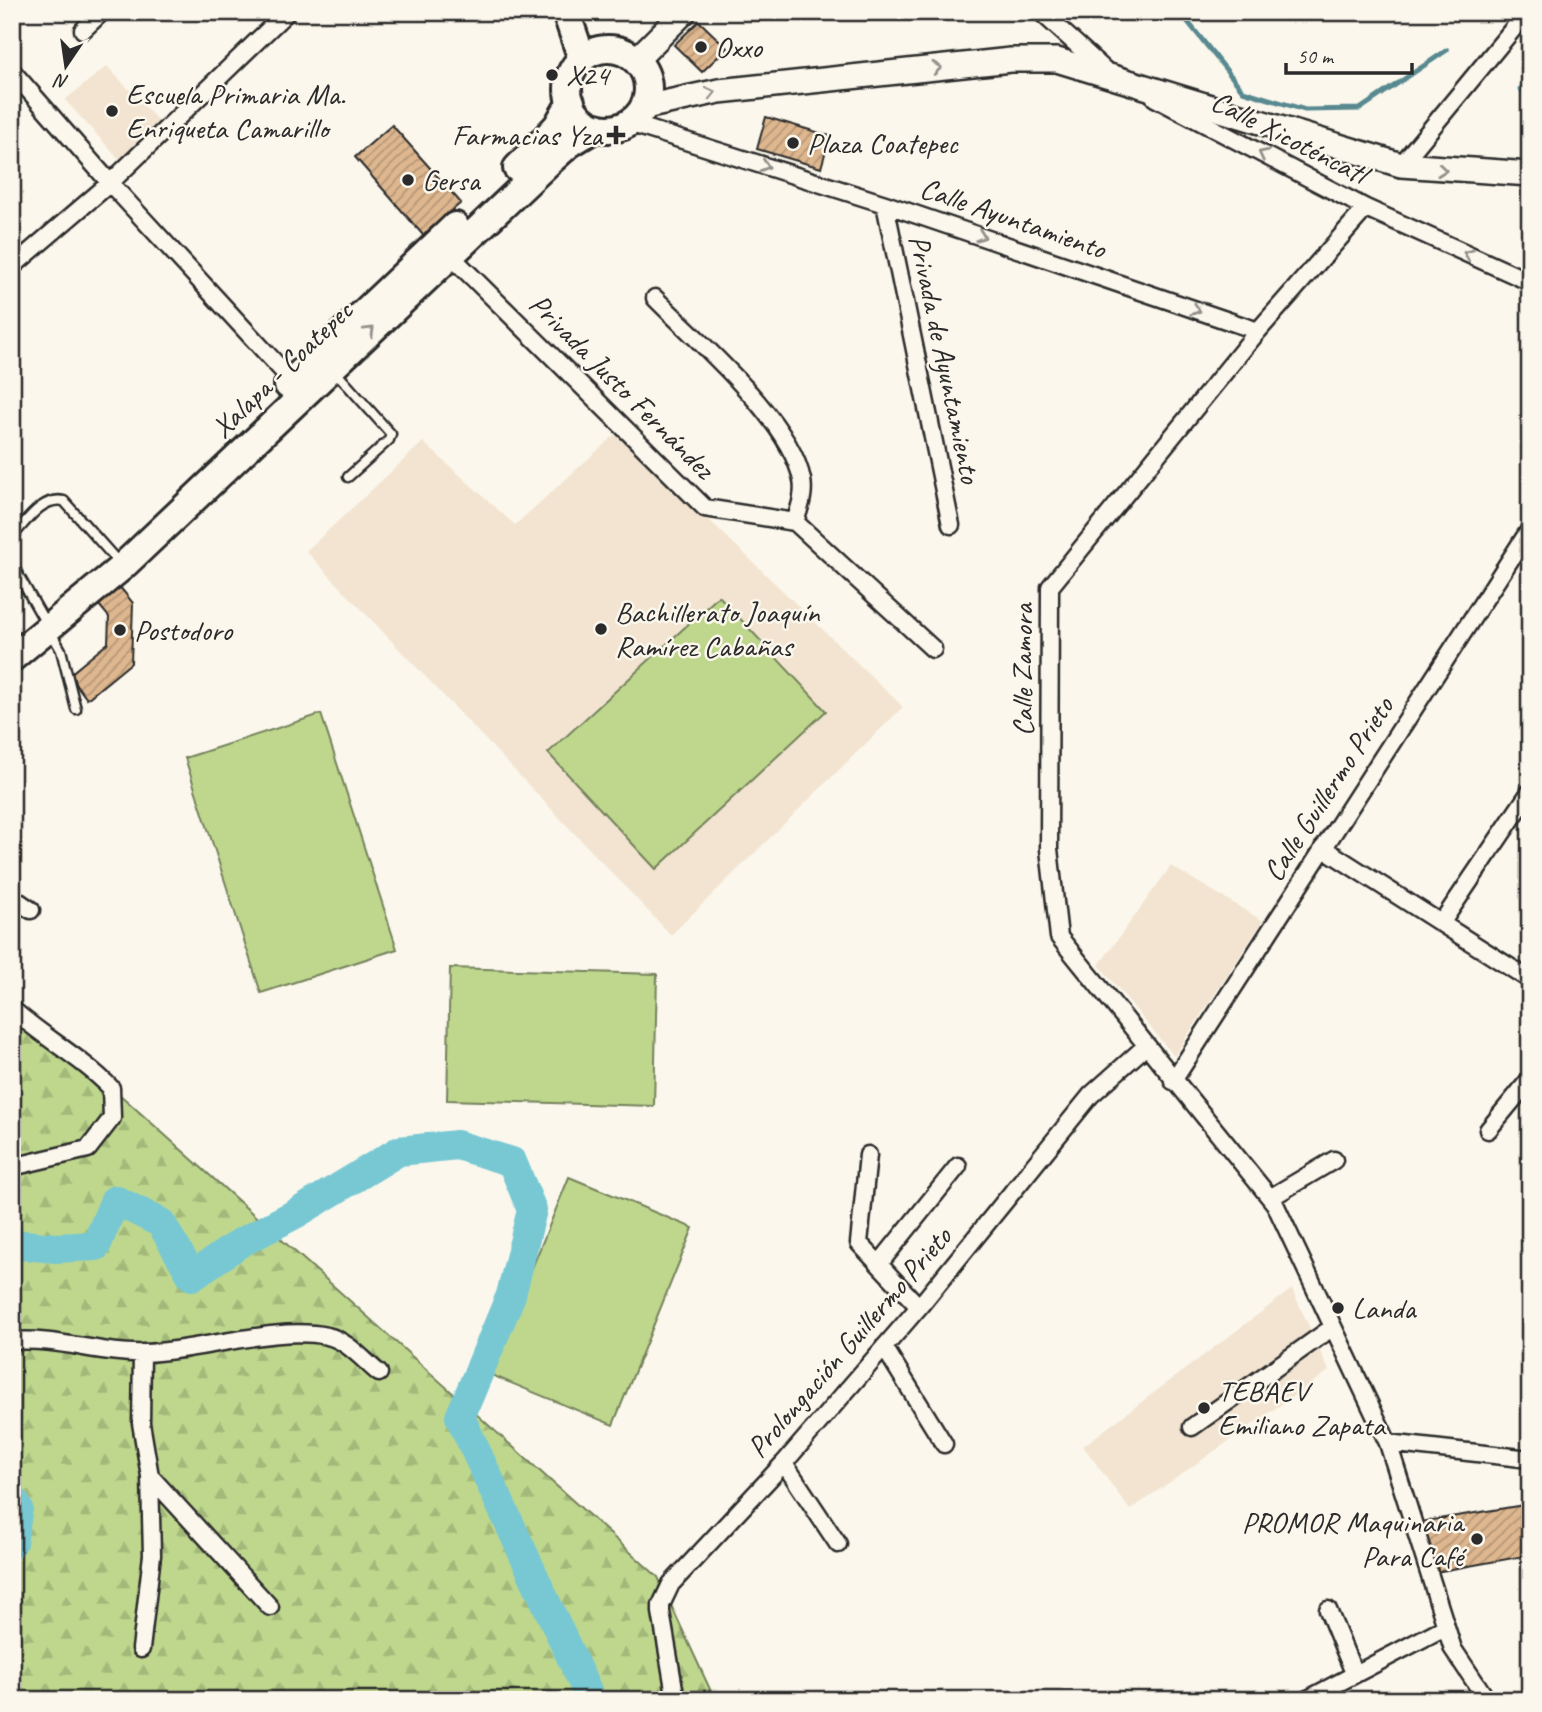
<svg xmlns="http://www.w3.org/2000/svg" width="1542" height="1712" viewBox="0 0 1542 1712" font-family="Caveat,sans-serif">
  <defs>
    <pattern id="forest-firs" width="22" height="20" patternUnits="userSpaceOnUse" patternTransform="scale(1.75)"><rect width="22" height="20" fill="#bed78d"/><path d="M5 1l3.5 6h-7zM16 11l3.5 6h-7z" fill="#a3b97a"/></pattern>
    <pattern id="building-hatch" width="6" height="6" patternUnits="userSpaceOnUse" patternTransform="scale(1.75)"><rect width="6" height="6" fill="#deb78f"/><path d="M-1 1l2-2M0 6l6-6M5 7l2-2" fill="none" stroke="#b49575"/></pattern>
  </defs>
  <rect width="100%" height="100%" fill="#fbf7ec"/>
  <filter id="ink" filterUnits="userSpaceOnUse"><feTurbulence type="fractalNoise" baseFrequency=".0143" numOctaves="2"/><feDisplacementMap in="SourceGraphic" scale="14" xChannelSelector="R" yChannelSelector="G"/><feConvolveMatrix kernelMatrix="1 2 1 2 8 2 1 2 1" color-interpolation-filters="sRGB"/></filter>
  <g filter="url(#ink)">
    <!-- built -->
    <path fill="#f2e4d0" d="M107 66 160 123 119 159 65 100Z
      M618 432 903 707 671 935 306 551 423 442 515 525Z
      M1171 866 1263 921 1174 1056 1099 965Z
      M1292 1289 1329 1371 1130 1510 1083 1446Z"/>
    <!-- green -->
    <path fill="#bed78d" stroke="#74815c" stroke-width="2" d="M719 596 826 711 656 869 548 753Z
      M321 714 397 949 261 993 185 758Z
      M450 968 657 974 654 1106 447 1100Z
      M569 1177 693 1228 613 1425 489 1374Z"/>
    <!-- forest -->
    <path fill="url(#forest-firs)" stroke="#74815c" stroke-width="2" d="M12 998 658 1577 715 1700H12Z"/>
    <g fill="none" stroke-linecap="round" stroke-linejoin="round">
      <!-- stream -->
      <path stroke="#598990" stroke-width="5" d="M1180 12 1243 91 1305 110 1360 109 1447 50
        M1520 89 1530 90"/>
      <!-- river -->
      <path stroke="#78c8d3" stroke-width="30" d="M12 1244 56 1248 96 1246 115 1200 161 1223 192 1276 240 1243 297 1213 399 1151 457 1145 512 1162 532 1210 511 1295 460 1417 591 1700
        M12 1498 18 1508 12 1543"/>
    </g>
    <!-- building -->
    <path fill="url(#building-hatch)" stroke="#2b2b2b" stroke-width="2" d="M699 21 727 48 702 72 674 45Z
      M766 117 830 136 821 168 757 149Z
      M392 125 461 203 423 235 355 157Z
      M119 586 133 603 131 663 87 699 69 675 108 643 109 617 99 605Z
      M1530 1504V1555L1435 1572 1420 1522Z"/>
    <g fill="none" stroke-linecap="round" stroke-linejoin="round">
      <defs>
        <path id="service" d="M334 370 391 434 389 440 348 477
          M12 537C26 522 42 496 64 501L120 564
          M12 564 61 650 76 709"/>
        <path id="minor" d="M1041 12 1108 73
          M83 30 102 12
          M12 71 110 183 292 381
          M1155 98 1366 208 1530 282
          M629 123 885 204 1258 331
          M1401 165 1527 12
          M885 204 951 525
          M1366 208 1258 331 1050 587 1049 849 1059 937 1275 1204 1388 1443 1453 1649 1487 1700
          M450 255 705 508 795 522 933 649
          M12 267 110 183 287 12
          M655 298C699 343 790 419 802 480 805 495 799 509 795 522
          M1323 848 1530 980
          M12 897 31 910
          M1442 922 1530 792
          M12 1009C44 1038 81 1057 111 1088L112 1118 88 1149 12 1167
          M1173 1081 1530 529
          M1488 1130 1530 1079
          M868 1155 859 1243 919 1307
          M1270 1198 1334 1160
          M879 1264 958 1166
          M12 1341C58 1337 101 1355 146 1353 199 1351 277 1325 327 1336 347 1340 364 1361 379 1373
          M884 1347 944 1444
          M1192 1427 1333 1327
          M1388 1443 1530 1459
          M784 1463 838 1544
          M150 1476 270 1607
          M1328 1610 1354 1673
          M141 1649 152 1555 150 1476 141 1423 142 1353
          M676 1700 661 1612V1605L671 1584 784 1463 919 1307 1091 1095 1146 1046
          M1306 1700 1445 1627"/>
        <path id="secondary" d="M636 60 684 12
          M645 107 719 91 1011 60H1057L1401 165 1530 174"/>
        <path id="primary" d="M566 12 582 59
          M568 89a40 40 0 1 1 80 0a40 40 0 1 1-80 0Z
          M517 168 557 126 571 102
          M288 385 455 226
          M12 658 122 567 549 162 569 144 597 127"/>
      </defs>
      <!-- service casing -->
      <use href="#service" stroke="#2b2b2b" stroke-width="13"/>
      <!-- minor casing -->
      <use href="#minor" stroke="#2b2b2b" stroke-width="21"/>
      <!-- secondary casing -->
      <use href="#secondary" stroke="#2b2b2b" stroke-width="28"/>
      <!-- primary casing -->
      <use href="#primary" stroke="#2b2b2b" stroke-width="32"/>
      <!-- service -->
      <use href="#service" stroke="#fbf7ec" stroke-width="8"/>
      <!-- minor -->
      <use href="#minor" stroke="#fbf7ec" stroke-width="16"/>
      <!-- secondary -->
      <use href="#secondary" stroke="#fbf7ec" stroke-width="23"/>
      <!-- primary -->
      <use href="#primary" stroke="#fbf7ec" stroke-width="26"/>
    </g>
    <!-- one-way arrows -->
    <defs><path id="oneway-chevron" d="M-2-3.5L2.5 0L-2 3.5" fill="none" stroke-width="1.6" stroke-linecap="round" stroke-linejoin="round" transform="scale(1.75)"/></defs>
    <g stroke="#93918c">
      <use href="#oneway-chevron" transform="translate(937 68) rotate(-6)"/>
      <use href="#oneway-chevron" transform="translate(711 93) rotate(-13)"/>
      <use href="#oneway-chevron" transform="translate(1263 154) rotate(-153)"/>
      <use href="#oneway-chevron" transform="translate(765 166) rotate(17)"/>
      <use href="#oneway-chevron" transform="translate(1442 170) rotate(6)"/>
      <use href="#oneway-chevron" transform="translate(981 236) rotate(19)"/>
      <use href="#oneway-chevron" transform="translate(1468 254) rotate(-156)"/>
      <use href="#oneway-chevron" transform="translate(1196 310) rotate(19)"/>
      <use href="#oneway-chevron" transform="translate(370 331) rotate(-44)"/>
    </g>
  </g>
  <!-- markers -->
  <g fill="#2b2b2b" stroke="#fbf7ec" stroke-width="2.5">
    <circle cx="701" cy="47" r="7"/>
    <circle cx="552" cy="75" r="7"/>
    <circle cx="112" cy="111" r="7"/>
    <path d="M612.5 124.5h7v7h7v7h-7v7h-7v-7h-7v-7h7z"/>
    <circle cx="793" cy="143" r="7"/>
    <circle cx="408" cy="180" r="7"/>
    <circle cx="601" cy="629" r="7"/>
    <circle cx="120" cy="630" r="7"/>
    <circle cx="1338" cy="1308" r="7"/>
    <circle cx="1204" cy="1408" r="7"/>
    <circle cx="1477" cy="1539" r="7"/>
  </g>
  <g text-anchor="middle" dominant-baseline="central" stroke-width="5" stroke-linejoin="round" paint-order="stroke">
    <!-- poi labels -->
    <g font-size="30" fill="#2b2b2b" stroke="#fbf7ec" text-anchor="start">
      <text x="715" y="47">Oxxo</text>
      <text x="566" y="75">X24</text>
      <text x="126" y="94">Escuela Primaria Ma.<tspan x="126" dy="34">Enriqueta Camarillo</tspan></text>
      <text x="602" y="135" text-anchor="end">Farmacias Yza</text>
      <text x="807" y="143">Plaza Coatepec</text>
      <text x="422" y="180">Gersa</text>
      <text x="615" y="612">Bachillerato Joaquín<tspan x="615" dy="34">Ramírez Cabañas</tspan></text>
      <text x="134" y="630">Postodoro</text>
      <text x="1352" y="1308">Landa</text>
      <text x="1218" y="1391">TEBAEV<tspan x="1218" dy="34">Emiliano Zapata</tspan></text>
      <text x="1463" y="1522" text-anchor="end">PROMOR Maquinaria<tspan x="1463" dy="34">Para Café</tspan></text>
    </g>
    <!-- street labels -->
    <g font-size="30" fill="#2b2b2b" stroke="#fbf7ec">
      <text transform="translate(1289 137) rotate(27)">Calle Xicoténcatl</text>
      <text transform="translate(1013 218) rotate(19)">Calle Ayuntamiento</text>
      <text transform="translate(945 359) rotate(78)">Privada de Ayuntamiento</text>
      <text transform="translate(282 369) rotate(-44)">Xalapa - Coatepec</text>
      <text transform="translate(622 386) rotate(45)">Privada Justo Fernández</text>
      <text transform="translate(1022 670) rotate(-90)">Calle Zamora</text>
      <text transform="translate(1328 789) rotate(-57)">Calle Guillermo Prieto</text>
      <text transform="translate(849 1342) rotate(-49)">Prolongación Guillermo Prieto</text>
    </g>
  </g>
  <!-- margin -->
  <rect width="1542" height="1712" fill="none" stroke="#fbf7ec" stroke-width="42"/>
  <rect x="21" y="21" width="1500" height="1670" fill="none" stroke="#2b2b2b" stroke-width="2.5" filter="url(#ink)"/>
  <!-- north arrow -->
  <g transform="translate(66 66) rotate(193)" stroke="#fbf7ec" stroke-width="5" paint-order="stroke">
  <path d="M0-5L12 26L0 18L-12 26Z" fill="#2b2b2b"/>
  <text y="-10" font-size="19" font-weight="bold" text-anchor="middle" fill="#2b2b2b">N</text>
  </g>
  <!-- scale -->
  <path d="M1286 63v10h126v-10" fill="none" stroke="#2b2b2b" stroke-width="3.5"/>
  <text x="1297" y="63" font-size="21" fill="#2b2b2b" stroke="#fbf7ec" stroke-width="5" paint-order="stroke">50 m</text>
</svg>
